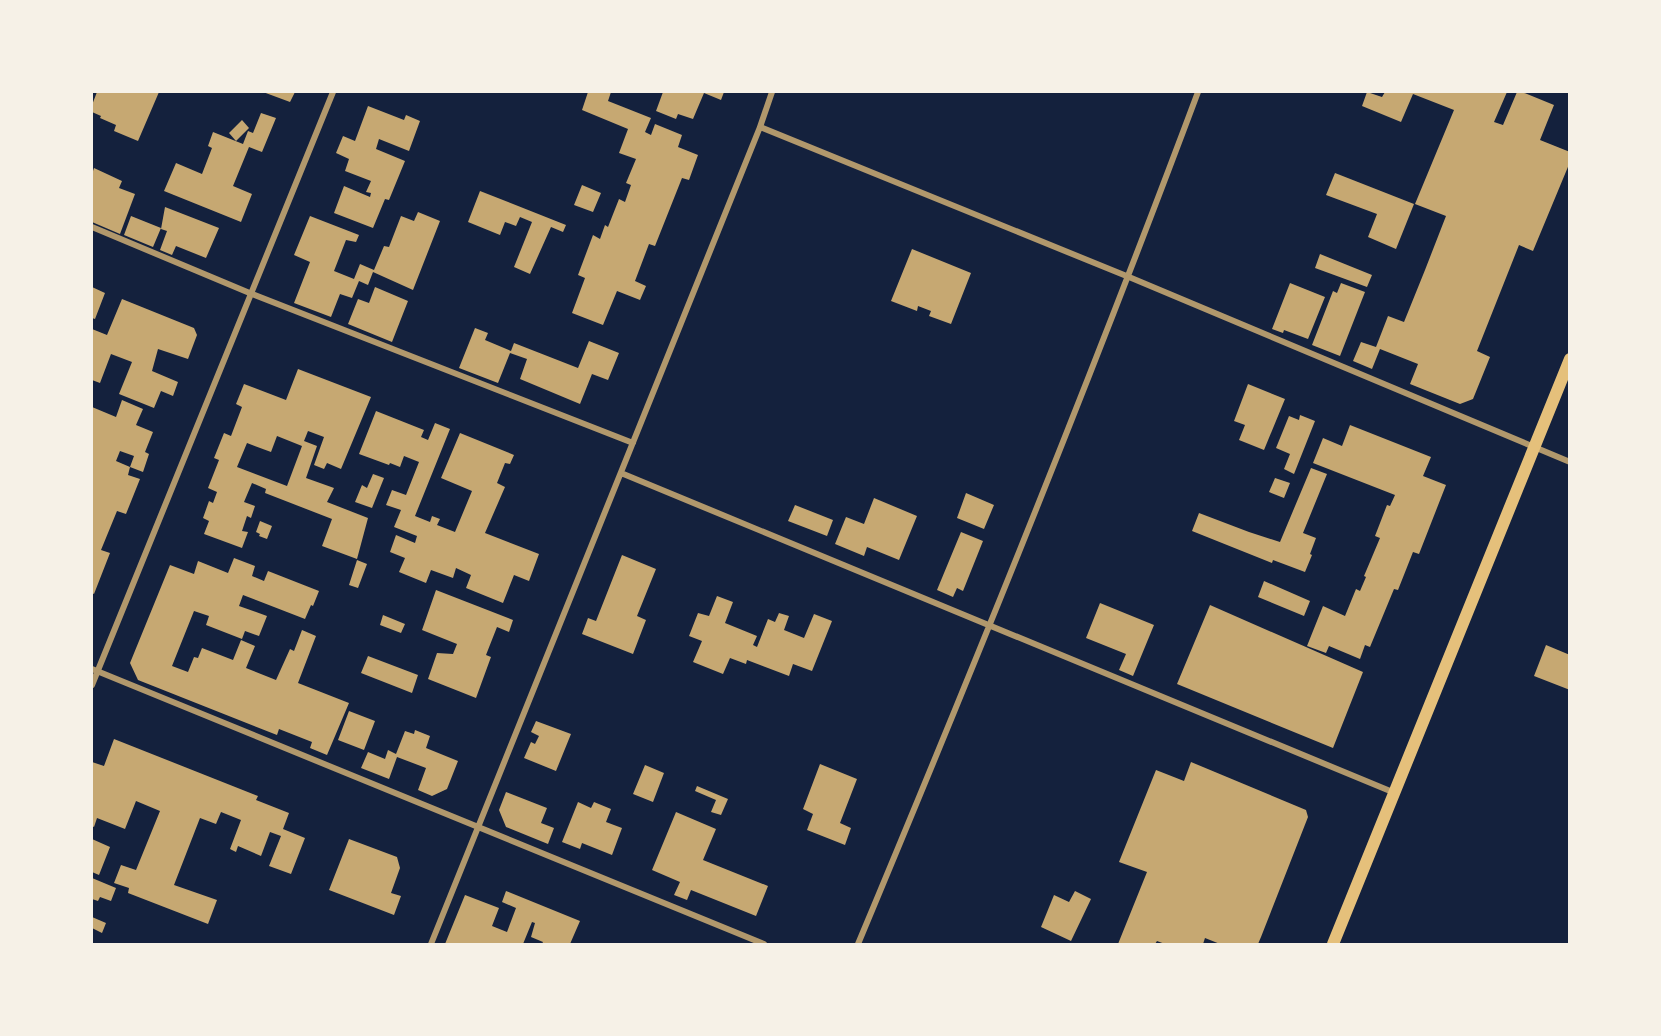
<svg xmlns="http://www.w3.org/2000/svg" width="1661" height="1036" viewBox="0 0 1661 1036" font-family="'PT Sans',sans-serif">
  <rect width="100%" height="100%" fill="#14213d"/>
  <!-- building -->
  <path fill="#c6a872" fill-rule="evenodd" d="M97 92H159L138 141 114 131 116 125 100 118 101 116 92 112V105Z
    M263 92H295L290 102Z
    M588 92H611L608 101 651 118 645 132 651 135 655 124 682 135 678 147 698 155 689 180 682 178 655 246 649 244 635 281 646 286 640 300 617 291 603 325 572 313 585 278 578 275 593 235 600 239 605 225 608 227 619 199 625 202 631 185 626 183 636 159 619 153 628 129 582 110Z
    M663 92H724L721 100 704 93 693 119 678 114 676 119 656 111Z
    M1367 92 1382 97 1385 92H1507L1494 122 1503 125 1517 92H1522L1554 105 1540 140 1570 152V162L1533 251 1519 245 1477 351 1490 357 1473 399 1460 404 1410 384 1418 364 1380 349 1372 369 1353 361 1361 342 1376 347 1388 316 1404 322 1425 270 1446 216 1415 204 1454 110 1413 94 1401 122 1362 106Z
    M368 106 404 120 406 115 420 121 409 151 379 139 376 149 405 161 389 200 385 199 373 228 334 213 344 186 370 197 371 193 366 192 371 181 345 171 349 159 336 153 343 136 355 141Z
    M261 113 276 118 262 152 249 147 233 186 252 194 241 222 164 191 176 163 202 174 212 148 208 146 213 132 243 144 248 131 253 133Z
    M242 120 249 128 236 141 229 133Z
    M94 168 122 181 119 188 135 194 120 234 92 222V174Z
    M1335 173 1414 204 1396 249 1368 237 1377 214 1326 195Z
    M582 185 601 193 593 212 574 205Z
    M480 191 566 225 563 232 551 227 530 274 514 267 532 222 520 217 516 226 505 222 500 235 468 222Z
    M165 207 219 228 206 258 176 246 172 255 160 250 167 231 161 229Z
    M418 212 440 221 413 290 373 272 368 285 359 281 352 298 340 294 331 317 294 303 310 262 294 255 310 216 359 235 356 242 346 240 334 271 354 279 360 264 374 270 384 246 389 247 401 216 414 221Z
    M131 216 161 228 153 247 124 235Z
    M912 249 971 273 951 324 929 316 931 311 918 306 917 311 891 301Z
    M1320 254 1372 275 1367 287 1315 268Z
    M1290 283 1325 297 1308 339 1284 330 1283 333 1272 329Z
    M1341 283 1365 292 1340 356 1312 345 1333 291 1337 293Z
    M92 287 105 293 95 319 92 318Z
    M375 287 408 301 392 342 348 324 358 299 369 303Z
    M122 299 194 328 197 335 188 359 158 349 152 371 178 382 173 396 161 391 154 408 119 394 132 362 111 354 100 383 92 380V329L107 335Z
    M475 328 488 333 485 340 511 351 514 343 578 368 589 341 619 353 608 380 592 374 580 404 520 379 527 359 510 353 498 383 459 368Z
    M298 369 371 397 341 469 327 463 324 469 314 465 324 437 308 431 304 441 317 446 306 478 334 488 327 502 368 518 357 559 322 546 332 519 265 493 266 489 252 483 244 502 255 506 251 518 247 516 242 531 248 532 242 548 204 534 209 521 203 518 209 501 213 503 217 492 208 488 219 460 214 458 224 433 231 436 242 407 236 404 244 384 286 400ZM277 436 302 446 287 486 237 467 247 443 271 452Z
    M1248 384 1285 399 1264 450 1239 440 1245 425 1234 421Z
    M122 400 143 409 136 425 153 432 145 452 149 454 143 472 130 467 128 475 140 479 126 514 117 511 101 550 110 553 94 594 92 593V407L116 417ZM120 451 134 456 130 467 116 461Z
    M376 411 424 430 421 437 428 440 435 423 450 429 415 516 430 522 432 516 440 519 437 525 455 532 472 491 441 478 460 433 514 455 510 464 505 463 497 483 505 487 485 533 539 554 529 581 514 575 503 603 466 588 471 575 456 568 453 578 431 570 426 583 399 572 405 558 390 552 396 535 415 543 417 536 394 527 401 510 386 505 392 490 406 495 419 462 404 456 400 467 390 463 389 465 359 454Z
    M1300 415 1315 421 1294 474 1284 469 1290 454 1276 448 1289 416 1299 420Z
    M1350 425 1431 457 1423 476 1446 485 1419 554 1413 552 1398 590 1394 589 1370 647 1365 645 1360 659 1329 646 1326 653 1307 646 1323 606 1345 616 1356 589 1360 591 1366 577 1364 576 1380 538 1375 536 1387 505 1390 506 1395 495 1313 463 1323 438 1342 446Z
    M1311 468 1327 474 1303 533 1316 538 1310 554 1312 555 1305 572 1273 560 1272 563 1192 531 1199 513 1249 532 1280 542Z
    M373 474 384 478 372 508 355 502 362 485 367 488Z
    M1275 478 1290 483 1284 498 1269 492Z
    M966 493 994 505 984 529 957 518Z
    M874 498 917 516 899 560 867 547 864 556 835 544 846 517 864 524Z
    M795 505 833 520 827 536 788 521Z
    M260 521 272 526 267 539 259 536 260 534 256 532Z
    M961 532 983 541 963 591 957 588 953 597 937 590Z
    M622 555 656 569 637 616 646 620 633 654 582 634 588 618 596 621Z
    M234 558 255 566 252 576 264 581 268 571 319 591 313 606 311 605 305 619 243 595 239 606 267 616 259 636 245 631 242 639 206 625 209 616 194 611 172 666 188 672 194 657 198 658 202 648 233 660 241 640 255 646 246 668 276 680 290 649 294 651 302 630 316 636 298 683 349 703 327 755 310 748 312 742 279 729 277 735 138 680 130 663 170 565 194 574 198 561 228 573Z
    M357 560 367 564 358 588 349 585Z
    M1264 581 1310 601 1304 616 1258 597Z
    M436 590 513 620 509 632 497 627 486 655 491 657 476 698 428 679 437 653 453 654 457 644 422 630Z
    M717 596 733 602 725 623 757 636 753 645 757 647 768 619 775 622 779 613 789 616 784 630 804 638 814 614 832 621 812 671 793 664 789 676 747 660 746 664 730 658 723 674 693 662 702 641 689 636 698 613 709 616Z
    M1100 603 1154 625 1133 676 1119 670 1126 654 1086 638Z
    M1210 605 1363 672 1333 748 1177 684Z
    M383 615 405 624 401 633 380 625Z
    M1546 645 1570 655V690L1534 676Z
    M368 656 418 675 412 693 361 673Z
    M349 711 375 721 364 750 338 740Z
    M536 721 571 734 556 771 524 758 531 742 535 744 539 736 531 732Z
    M415 730 430 736 426 748 458 761 447 789 432 796 418 790 426 768 397 757 389 779 361 768 368 752 385 759 388 750 396 754 405 731 414 734Z
    M114 739 258 796 256 800 289 813 283 829 305 838 291 874 269 866 281 836 270 832 261 856 238 846 236 852 230 849 241 820 221 812 216 824 200 818 174 885 217 900 208 924 128 893 129 888 114 883 121 865 136 870 160 811 136 801 125 829 97 818 94 827 92 826V762L104 766Z
    M1191 762 1306 810 1308 817 1261 937 1258 944H1220L1205 938 1203 944H1165L1157 941 1155 944H1118L1147 872 1119 862 1156 770 1184 781Z
    M820 764 857 779 840 823 851 828 845 845 807 830 813 814 803 809Z
    M645 765 664 773 653 802 633 794Z
    M697 786 728 799 721 815 711 812 716 800 695 791Z
    M506 792 547 808 541 823 554 828 548 844 506 827 499 810Z
    M578 802 591 808 594 802 611 809 606 822 622 828 612 855 582 843 580 849 562 842Z
    M676 812 716 829 703 860 768 886 756 916 691 890 687 900 674 895 680 882 652 870Z
    M92 839 110 847 99 875 92 872Z
    M349 839 397 857 400 868 391 893 401 896 394 915 329 890Z
    M92 878 116 888 111 901 100 897 98 901 92 899Z
    M506 891 580 921 570 944H542L543 942 531 937 535 923 532 922 523 944H445L465 895 499 908 492 926 507 932 516 908 502 902Z
    M1075 891 1091 899 1071 941 1041 927 1054 895 1069 902Z
    M92 917 106 923 102 933 92 928Z"/>
  <g fill="none" stroke-linecap="round" stroke-linejoin="round">
    <!-- minor -->
    <path stroke="#b1986c" stroke-width="6" d="M760 127 1129 277 1570 462
      M92 227 252 294 633 443
      M621 473 1395 793
      M92 669 764 944
      M92 685 333 92
      M431 944 760 127 772 92
      M858 944C976 662 1091 378 1198 92"/>
    <!-- secondary -->
    <path stroke="#e5c07b" stroke-width="12" d="M1333 944 1570 359"/>
  </g>
  <!-- border -->
  <rect width="1661" height="1036" fill="none" stroke="#f6f1e7" stroke-width="186"/>
</svg>
